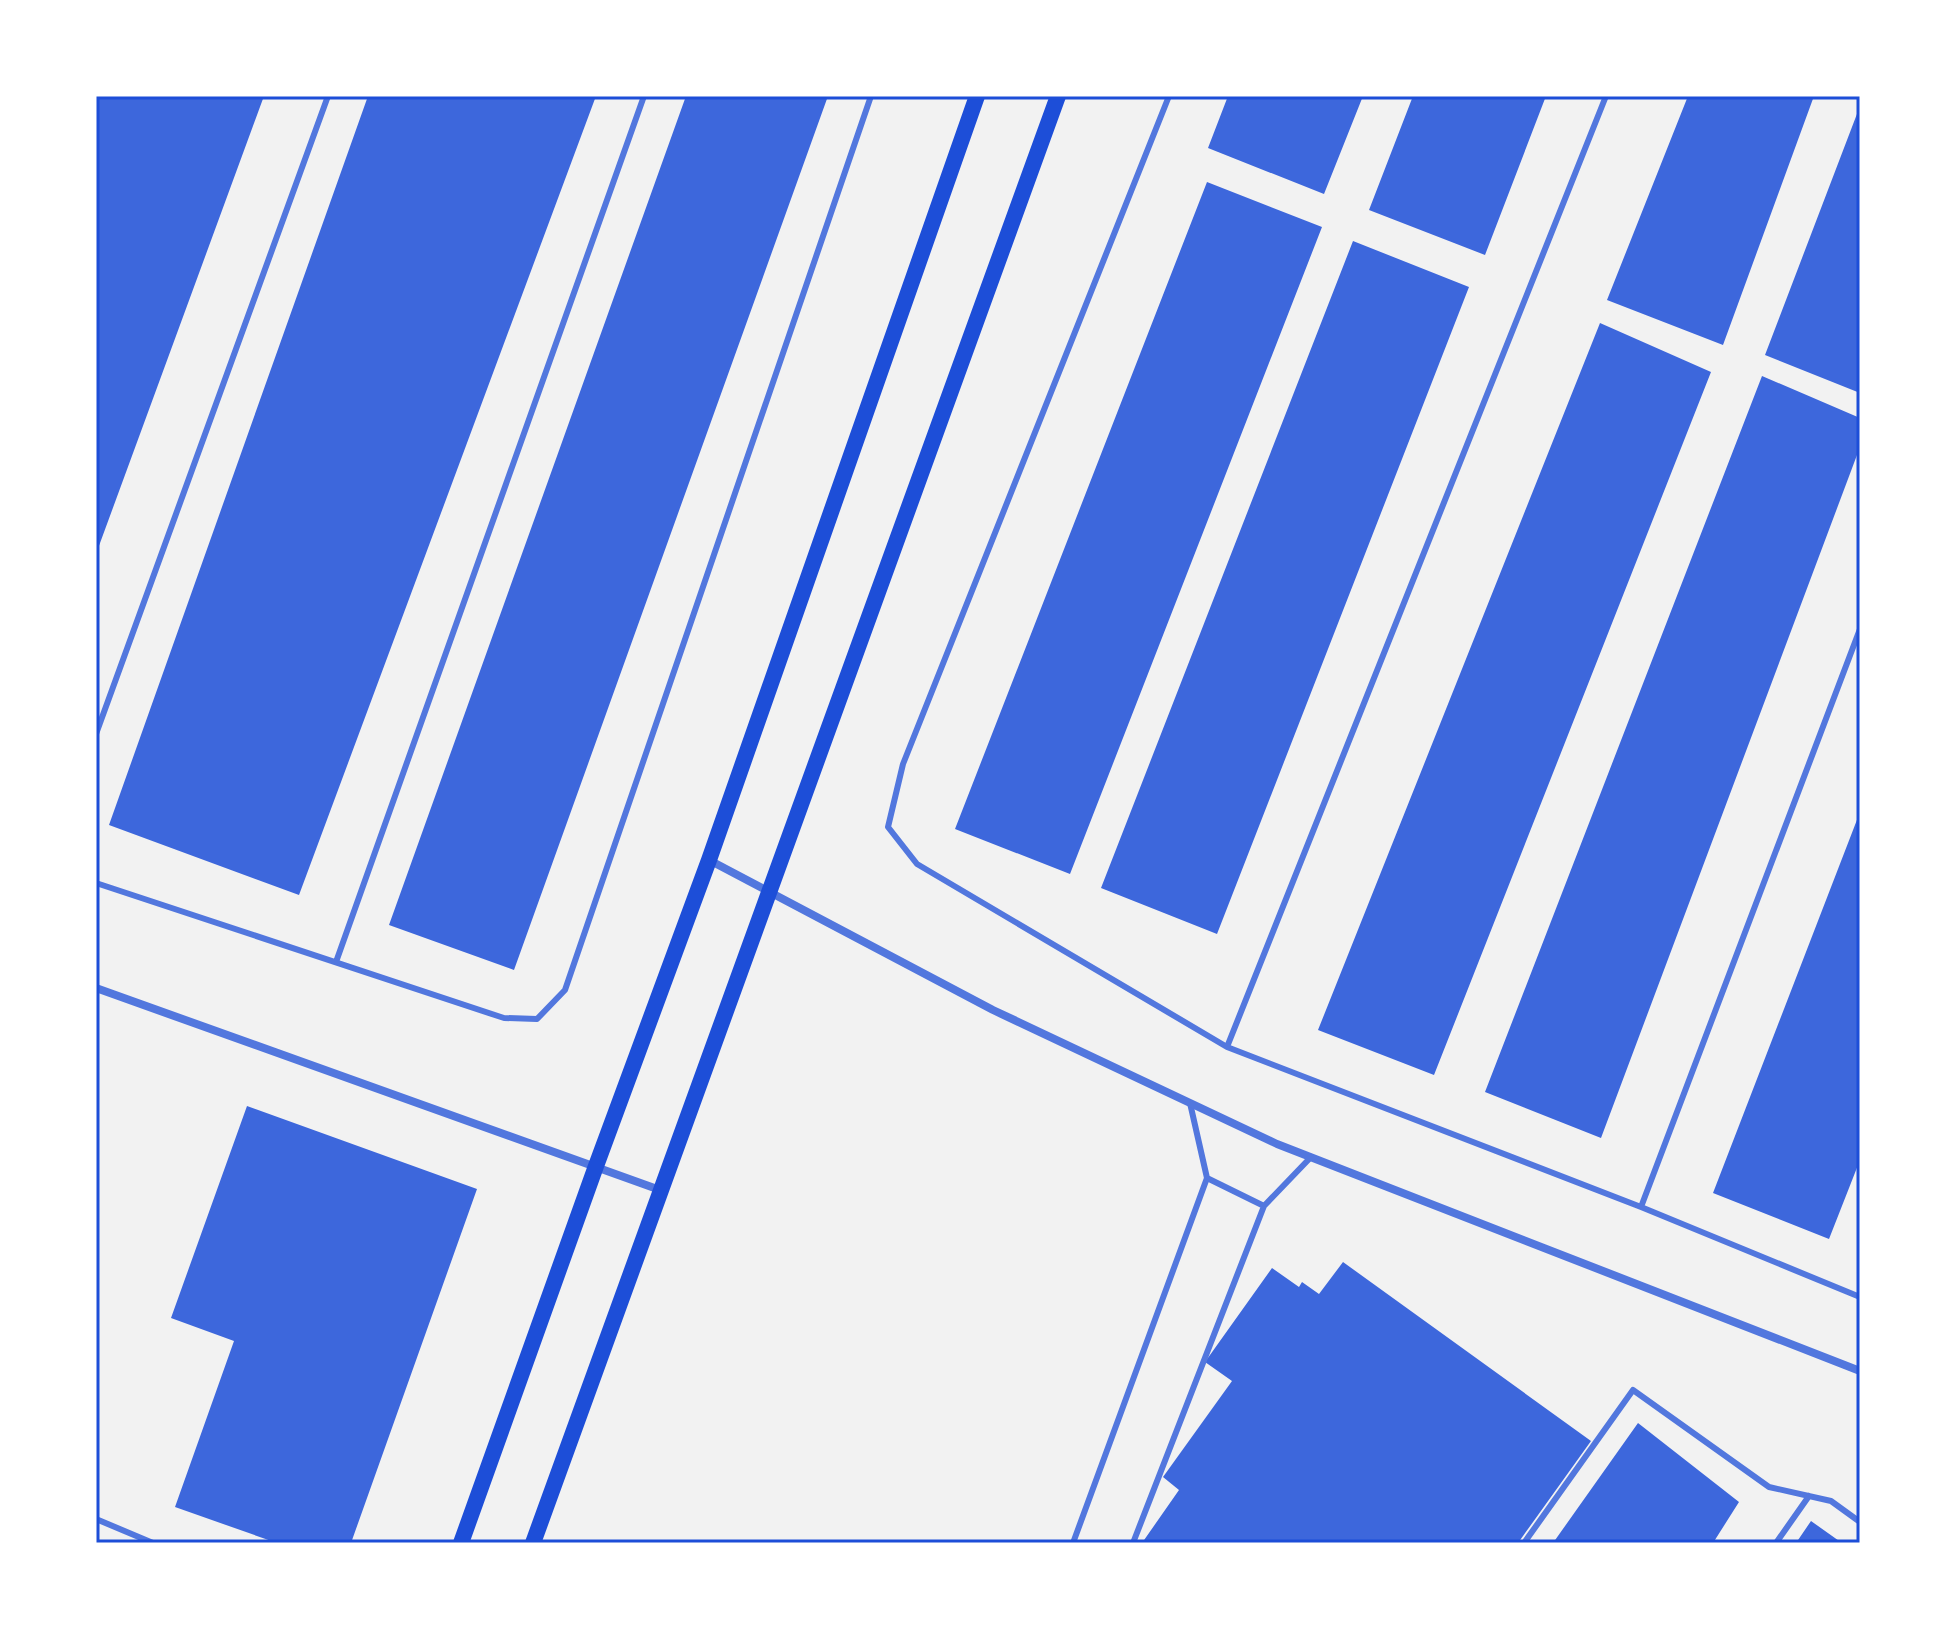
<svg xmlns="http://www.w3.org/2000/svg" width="1956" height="1639" viewBox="0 0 1956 1639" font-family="'PT Sans',sans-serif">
  <rect width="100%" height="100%" fill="#f2f2f2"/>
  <!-- building -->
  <path fill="#3d67dc" d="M96 96H264L96 554Z
    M368 96H596L299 895 109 825Z
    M686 96H828L514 970 389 925Z
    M1228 96H1363L1324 194 1208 148Z
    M1413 96H1546L1485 255 1369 210Z
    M1688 96H1814L1723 345 1607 300Z
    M1860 106V393L1765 355Z
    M1207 182 1322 227 1070 874 955 829Z
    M1353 241 1469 287 1217 934 1101 888Z
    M1600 323 1711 372 1434 1075 1318 1030Z
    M1762 376 1860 418V447L1601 1138 1485 1092Z
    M1860 812V1160L1829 1239 1713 1193Z
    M247 1106 477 1189 351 1543H277L175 1507 234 1341 171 1318Z
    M1343 1262 1591 1441 1518 1543H1142L1179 1490 1163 1477 1232 1381 1205 1362 1272 1268 1299 1287 1302 1282 1319 1294Z
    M1638 1423 1739 1502 1713 1543H1553Z
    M1811 1521 1842 1543H1796Z"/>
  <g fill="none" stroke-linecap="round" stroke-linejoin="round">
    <!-- service -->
    <path stroke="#5277de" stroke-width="6" d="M1169 96 903 764 888 827 917 864 1227 1047 1641 1207 1860 1297
      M96 734 328 96
      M96 883 504 1018 537 1019 565 990 871 96
      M336 962 644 96
      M1227 1047 1606 96
      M1190 1103 1207 1178
      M1264 1206 1311 1157
      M1641 1207 1860 629
      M96 1519 153 1543
      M1073 1543 1207 1178 1264 1206 1133 1543
      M1524 1543 1633 1390 1769 1487 1831 1501 1860 1522
      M1776 1543 1809 1496"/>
    <!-- minor -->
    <path stroke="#5277de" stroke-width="8" d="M709 860 993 1010 1277 1144 1860 1371
      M96 988 660 1190"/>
    <!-- secondary -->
    <path stroke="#1d4ed8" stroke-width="16" d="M461 1543 596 1166 709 860 977 96
      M533 1543 1058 96"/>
  </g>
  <!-- border -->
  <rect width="1956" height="1639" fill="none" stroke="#ffffff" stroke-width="196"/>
  <rect x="98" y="98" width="1760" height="1443" fill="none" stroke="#1d4ed8" stroke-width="3"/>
</svg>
